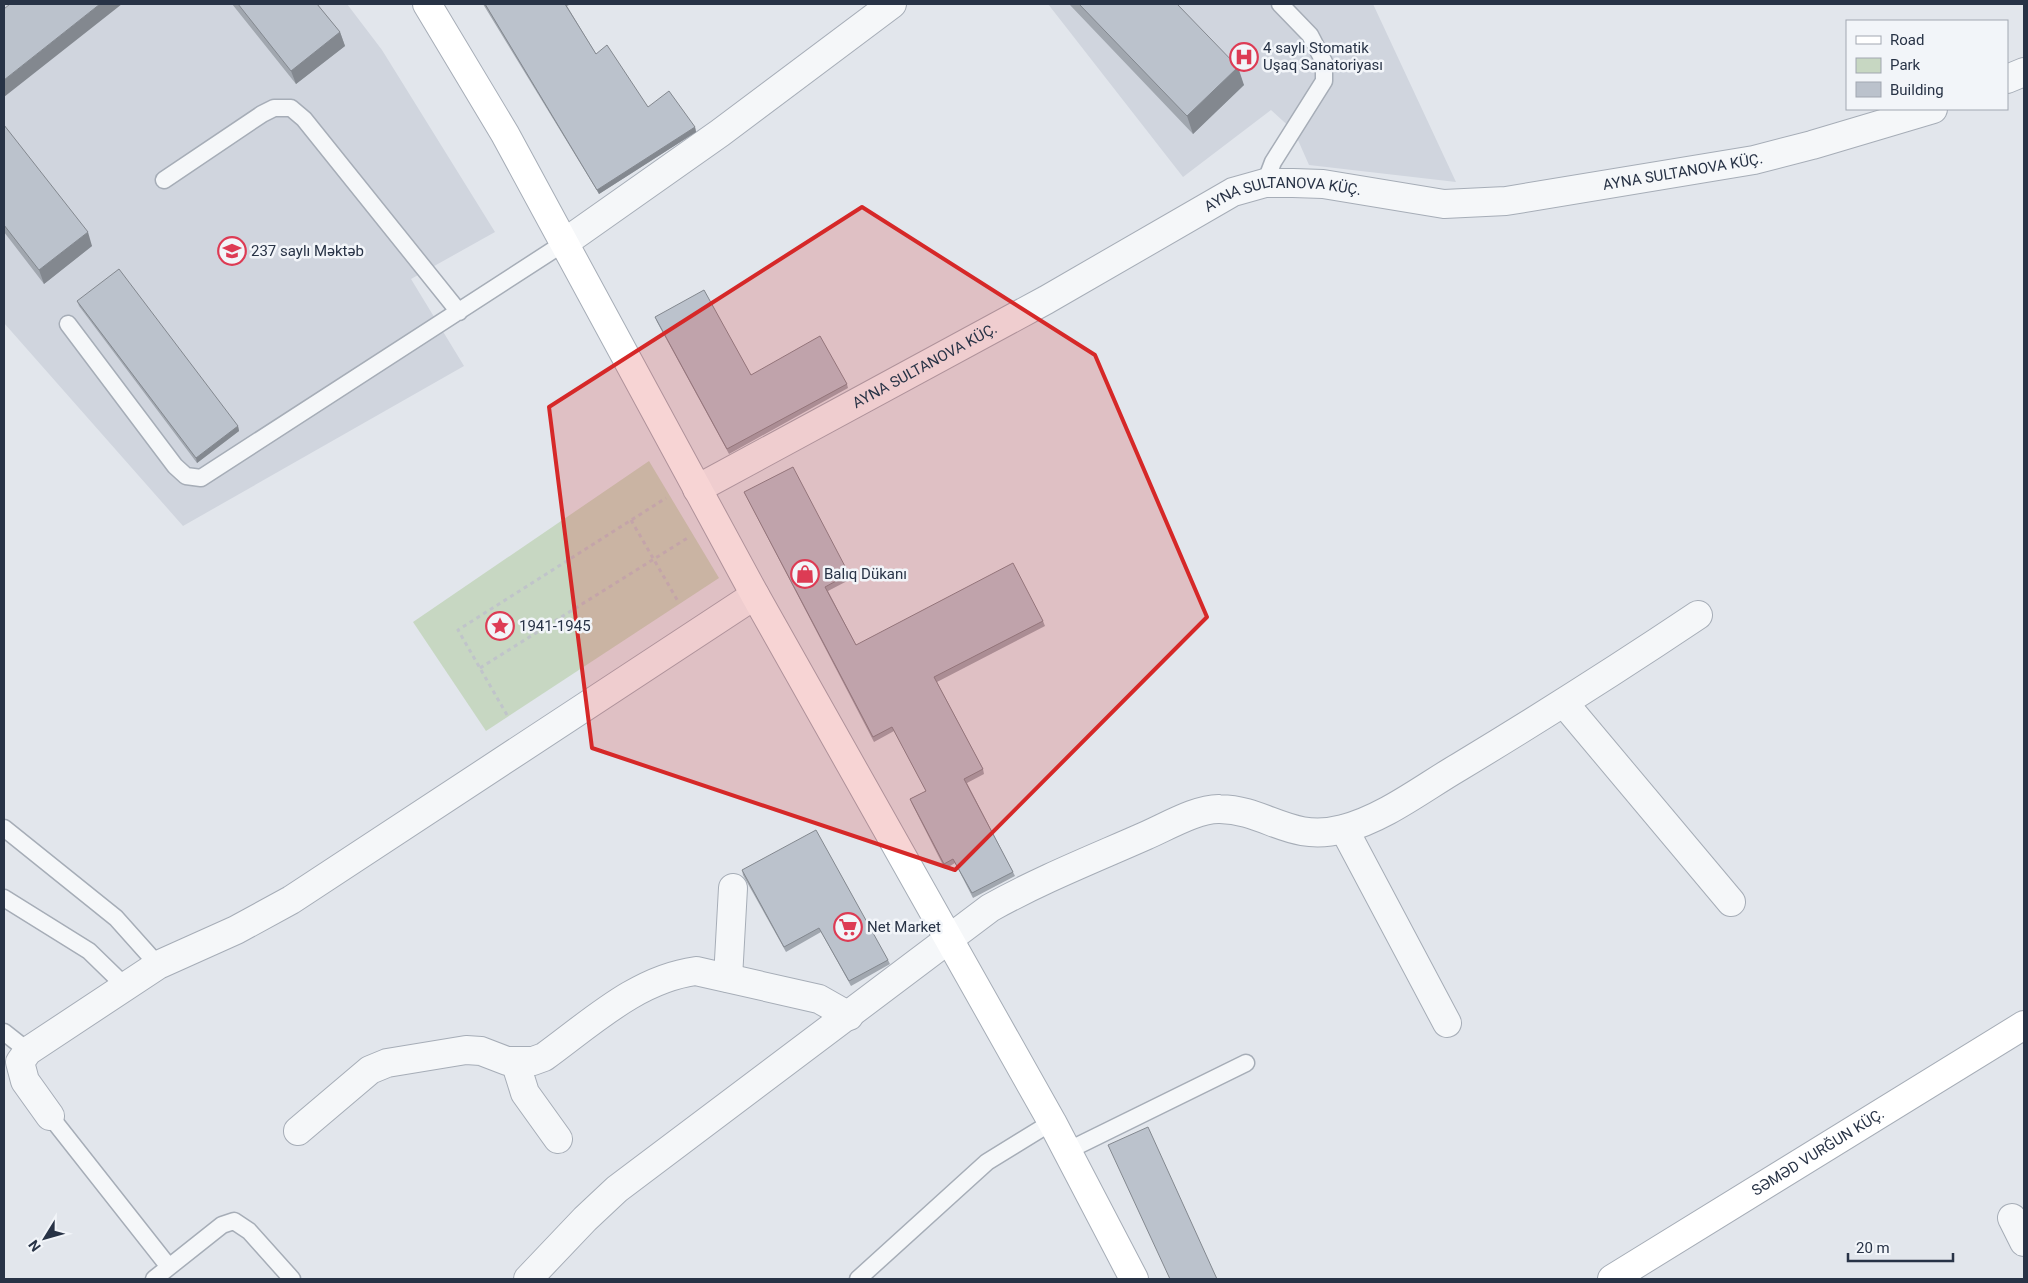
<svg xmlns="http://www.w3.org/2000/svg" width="2028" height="1283" viewBox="0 0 2028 1283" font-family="Roboto,sans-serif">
  <rect width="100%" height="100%" fill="#e2e6ec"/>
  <!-- built -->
  <path fill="#d0d5de" d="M4 4H347L382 50 495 232 411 279 464 366 183 526 4 323Z
    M1048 4H1373L1456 182 1309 165 1294 131 1271 110 1183 177Z"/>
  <!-- green -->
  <path fill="#c7d7c2" d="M649 461 719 578 486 731 413 622Z"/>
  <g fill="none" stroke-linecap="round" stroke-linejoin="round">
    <defs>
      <path id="lane" d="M164 180 262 114 274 108H291L304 119 459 312
        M1265 183 1273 162 1324 81V62L1310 35 1280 4
        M68 324 175 466 186 476 201 478 564 243
        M4 828 116 918 158 965
        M4 898 89 951 125 986
        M4 1032 28 1051
        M50 1116 169 1267
        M1067 1151 1246 1063
        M154 1279 222 1225 234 1221 249 1231 292 1279
        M858 1279 987 1162 1052 1122"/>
      <g id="street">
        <path d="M2007 79 2024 72"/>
        <path d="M564 243 720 133 892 4"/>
        <path id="s1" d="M697 489 1046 300 1233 192 1265 183H1293L1323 184 1444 204 1506 201 1754 160 1812 145 1933 109"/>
        <path d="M1564 703 1731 902"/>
        <path d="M1344 829 1447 1023"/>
        <path d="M728 978 733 888"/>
        <path d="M515 1061 525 1093 558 1139"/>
        <path d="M50 1116 25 1081 20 1062 28 1051 158 965 236 930 291 900 755 595"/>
        <path d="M298 1131 370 1070 387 1063 466 1050 481 1051 507 1061H533L544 1057C591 1023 637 979 696 971L819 999 849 1016"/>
        <path d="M2012 1218 2024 1242"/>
        <path d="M528 1279 585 1219 617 1189 990 908C1040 880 1093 859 1145 836 1166 827 1198 808 1220 809 1267 810 1290 843 1343 829 1385 818 1423 788 1459 767 1540 718 1619 668 1698 615"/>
      </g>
      <g id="secondary">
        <path d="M427 4 505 134 755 595 1052 1122 1134 1279"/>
        <path id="s2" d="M1612 1279 2024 1025"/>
      </g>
    </defs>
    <!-- lane casing -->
    <use href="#lane" stroke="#a6adb7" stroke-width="19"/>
    <!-- street casing -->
    <use href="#street" stroke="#a6adb7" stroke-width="30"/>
    <!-- secondary casing -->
    <use href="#secondary" stroke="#a6adb7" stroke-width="30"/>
    <!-- path -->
    <path stroke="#c0c4ca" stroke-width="3" stroke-dasharray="4 4" stroke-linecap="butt" d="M631 520 679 603
      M480 668 689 537
      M507 715 458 630 666 498"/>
    <!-- lane -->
    <use href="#lane" stroke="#f5f7f9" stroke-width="16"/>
    <!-- street -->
    <use href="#street" stroke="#f5f7f9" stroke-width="28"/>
    <!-- secondary -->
    <use href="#secondary" stroke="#fff" stroke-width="28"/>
  </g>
  <!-- wall -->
  <path fill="#a1a7af" d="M232 4H317L340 32 345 46 296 84Z
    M483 4H571L567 6 596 54 648 107 695 127 696 132 599 194Z
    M1069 4H1177L1244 85 1193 134Z
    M4 125 92 246 44 284 4 232Z
    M77 301 238 426 239 431 197 463 79 306Z
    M655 317 751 375 847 384 848 388 729 454 657 322Z
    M744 492 849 574 851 579 828 591 856 645 1043 621 1045 626 937 682 983 769 984 774 967 783 1013 872 1015 876 973 898 955 863 945 869 912 804 910 799 926 791 894 731 874 742 746 496Z
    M742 870 888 960 890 964 851 986 821 932 786 952 743 875Z"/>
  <!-- shaded-wall -->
  <path fill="#83888f" d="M100 4H122L4 97V80Z
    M340 32 345 46 296 84 291 71Z
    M1238 67 1244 85 1193 134 1187 116Z
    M695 127 696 132 599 194 597 190Z
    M88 232 92 246 44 284 39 270Z
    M238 426 239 431 197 463 196 458Z"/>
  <!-- building -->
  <path fill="#bbc2cc" stroke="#83888f" d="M10 4H100L4 80V9Z
    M238 4H317L340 32 291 71Z
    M485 4H565L596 54 607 45 648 107 669 91 695 127 597 190Z
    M1079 4H1177L1238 67 1187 116Z
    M4 125 88 232 39 270 4 225Z
    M119 269 238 426 196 458 77 301Z
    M704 290 751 375 820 336 847 384 727 449 655 317Z
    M793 467 849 574 825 587 856 645 1013 563 1043 621 934 677 983 769 964 779 1013 872 972 893 953 859 944 864 910 799 926 791 892 727 873 737 744 492Z
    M816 830 888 960 849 981 819 928 784 947 742 870Z
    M1148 1127 1217 1279H1170L1108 1145Z"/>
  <!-- marked area -->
  <path fill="#d62828" fill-opacity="0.2" stroke="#d62828" stroke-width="4" stroke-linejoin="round" d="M862 207 1095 355 1207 617 955 870 592 748 549 407Z"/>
  <!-- icons -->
  <defs>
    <symbol id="hospital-ring" viewBox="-11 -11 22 22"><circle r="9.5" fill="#f2f5f9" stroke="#dd3b54" stroke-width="1.5"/><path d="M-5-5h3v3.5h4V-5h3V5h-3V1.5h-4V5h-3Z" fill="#dd3b54"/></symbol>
    <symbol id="school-ring" viewBox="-11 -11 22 22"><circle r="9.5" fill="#f2f5f9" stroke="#dd3b54" stroke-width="1.5"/><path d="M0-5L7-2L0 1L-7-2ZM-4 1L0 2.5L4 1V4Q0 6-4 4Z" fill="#dd3b54"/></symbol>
    <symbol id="shop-ring" viewBox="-11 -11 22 22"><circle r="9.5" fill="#f2f5f9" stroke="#dd3b54" stroke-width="1.5"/><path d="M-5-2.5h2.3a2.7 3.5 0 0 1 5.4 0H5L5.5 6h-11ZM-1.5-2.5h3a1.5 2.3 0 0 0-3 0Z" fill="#dd3b54"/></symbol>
    <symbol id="sight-ring" viewBox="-11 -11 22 22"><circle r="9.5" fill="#f2f5f9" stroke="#dd3b54" stroke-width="1.5"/><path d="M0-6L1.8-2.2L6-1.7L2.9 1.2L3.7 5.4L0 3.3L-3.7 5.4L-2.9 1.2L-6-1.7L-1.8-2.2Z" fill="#dd3b54"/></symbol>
    <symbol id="supermarket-ring" viewBox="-11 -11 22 22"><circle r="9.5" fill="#f2f5f9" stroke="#dd3b54" stroke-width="1.5"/><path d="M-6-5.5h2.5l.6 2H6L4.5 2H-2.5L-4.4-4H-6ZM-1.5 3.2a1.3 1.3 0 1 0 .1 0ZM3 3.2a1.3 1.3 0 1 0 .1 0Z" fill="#dd3b54"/></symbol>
  </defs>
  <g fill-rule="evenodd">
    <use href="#hospital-ring" x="1228" y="41" width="32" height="32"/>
    <use href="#school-ring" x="216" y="235" width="32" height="32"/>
    <use href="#shop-ring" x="789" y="558" width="32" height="32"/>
    <use href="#sight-ring" x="484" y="610" width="32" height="32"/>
    <use href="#supermarket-ring" x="832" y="911" width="32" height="32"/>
  </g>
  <g text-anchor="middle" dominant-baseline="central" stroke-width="5" stroke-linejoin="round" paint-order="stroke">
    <!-- poi labels -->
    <g font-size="15" fill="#283346" stroke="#f2f5f9" text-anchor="start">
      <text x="1263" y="48">4 saylı Stomatik<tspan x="1263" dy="17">Uşaq Sanatoriyası</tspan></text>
      <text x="251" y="251">237 saylı Məktəb</text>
      <text x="824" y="574">Balıq Dükanı</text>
      <text x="519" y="626">1941-1945</text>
      <text x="867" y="927">Net Market</text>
    </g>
    <!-- street labels -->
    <g font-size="15" fill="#283346" stroke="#f2f5f9">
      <text stroke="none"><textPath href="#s1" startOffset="1068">AYNA SULTANOVA KÜÇ.</textPath></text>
      <text stroke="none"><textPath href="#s1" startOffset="662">AYNA SULTANOVA KÜÇ.</textPath></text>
      <text stroke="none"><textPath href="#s1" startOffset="259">AYNA SULTANOVA KÜÇ.</textPath></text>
      <text stroke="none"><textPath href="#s2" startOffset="242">SƏMƏD VURĞUN KÜÇ.</textPath></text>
    </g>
  </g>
  <!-- border -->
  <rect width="2028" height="1283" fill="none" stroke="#283346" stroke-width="10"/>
  <!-- legend -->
  <rect x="1846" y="20" width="162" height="90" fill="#f2f5f9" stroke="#a1a7b1"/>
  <rect x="1856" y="36" width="25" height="8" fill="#ffffff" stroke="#a1a7b1"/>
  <text x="1890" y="45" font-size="15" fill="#283346">Road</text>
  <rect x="1856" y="58" width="25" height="15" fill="#c7d7c2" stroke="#a1a7b1"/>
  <text x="1890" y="70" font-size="15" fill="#283346">Park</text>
  <rect x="1856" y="82" width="25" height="15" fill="#bbc2cc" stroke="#a1a7b1"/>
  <text x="1890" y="95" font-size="15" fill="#283346">Building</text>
  <!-- north arrow -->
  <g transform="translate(45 1238) rotate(233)" stroke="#f2f5f9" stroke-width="4" paint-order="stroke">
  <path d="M0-4L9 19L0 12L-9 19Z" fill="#283346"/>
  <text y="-8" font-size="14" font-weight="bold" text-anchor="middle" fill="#283346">N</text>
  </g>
  <!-- scale -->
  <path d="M1848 1253v8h105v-8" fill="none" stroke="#283346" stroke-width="2.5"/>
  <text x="1856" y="1253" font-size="15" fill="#283346" stroke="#f2f5f9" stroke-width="4" paint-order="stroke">20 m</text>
</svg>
